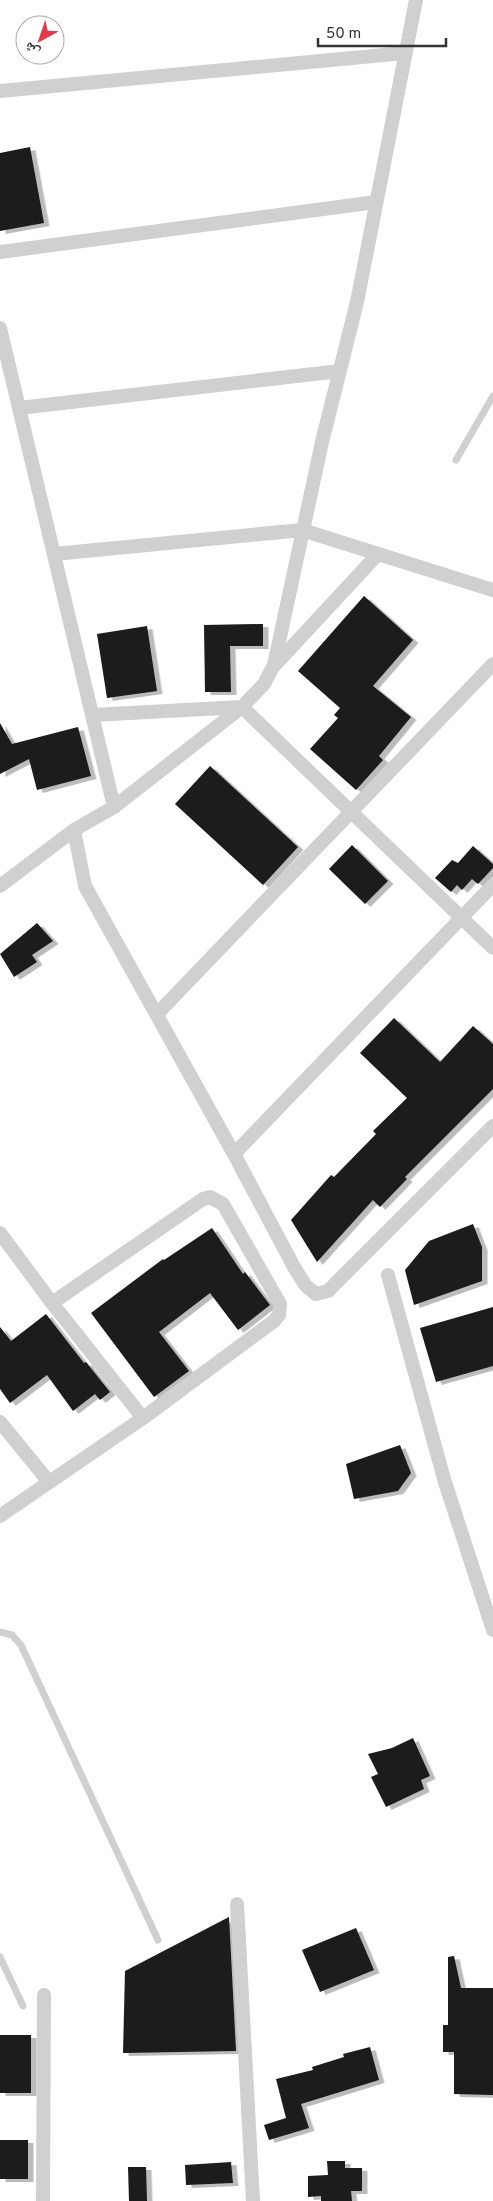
<svg xmlns="http://www.w3.org/2000/svg" width="493" height="2201" viewBox="0 0 493 2201" font-family="Overpass,'Noto Naskh Arabic',sans-serif">
  <defs>
    <filter id="shadow"><feDropShadow dx="5.5" dy="3" stdDeviation="0" flood-color="#0004"/></filter>
  </defs>
  <rect width="100%" height="100%" fill="#fff"/>
  <!-- building -->
  <path fill="#1a1a1a" filter="url(#shadow)" d="M30 147 44 223 0 231V153Z
    M364 596 413 640 373 686 411 717 379 756 383 760 356 790 310 749 338 718 334 715 340 708 298 671Z
    M263 624V646H230L231 692H205L204 625Z
    M147 626 157 691 107 698 97 634Z
    M0 723 12 744 78 727 91 776 37 790 29 759 0 774Z
    M210 766 298 847 263 885 175 804Z
    M352 845 388 881 365 904 329 869Z
    M473 846 493 864V868L478 884 472 879 462 890 457 885 451 892 435 878 452 860 458 863Z
    M37 923 53 941 32 955 37 962 14 977 0 954Z
    M394 1018 440 1062 473 1026 493 1044V1089L405 1177 407 1179 380 1207 373 1200 317 1262 291 1220 331 1175 334 1177 376 1134 373 1131 407 1098 360 1053Z
    M473 1224 482 1247V1281L414 1305 405 1270 429 1241Z
    M212 1228 243 1274 245 1272 270 1305 238 1330 210 1293 159 1332 189 1371 154 1397 91 1313 163 1259 164 1260Z
    M493 1307V1366L436 1382 420 1328Z
    M46 1314 84 1363 86 1362 110 1392 100 1400 95 1394 73 1411 47 1375 10 1403 0 1389V1327L11 1341Z
    M400 1445 411 1473 398 1491 354 1499 346 1464Z
    M413 1738 430 1776 421 1780 424 1789 386 1807 371 1777 378 1774 368 1754 392 1748Z
    M229 1917 236 2051 123 2053 125 1971Z
    M356 1928 374 1970 320 1992 302 1950Z
    M454 1956 461 1988H493V2095L454 2094V2052H443V2025H448V1957Z
    M0 2035H31V2093H0Z
    M370 2047 379 2080 301 2104 309 2128 269 2140 264 2125 286 2118 276 2079 313 2070 312 2067 344 2057 343 2054Z
    M0 2140H28V2179H0Z
    M327 2161H345V2168H362V2191H351L352 2201H321V2196L308 2197V2176L328 2175Z
    M231 2162 233 2183 186 2185 185 2165Z
    M128 2167H146L147 2201H129Z"/>
  <g fill="none" stroke-linecap="round" stroke-linejoin="round">
    <!-- lane -->
    <path stroke="#d0d0d0" stroke-width="7" d="M456 460 493 396
      M0 1632 12 1635 21 1645 158 1940
      M0 1957 23 2006"/>
    <!-- street -->
    <path stroke="#d0d0d0" stroke-width="14" d="M0 91 405 53
      M0 252 376 202
      M0 328 114 807
      M19 408 340 371
      M54 554 302 530 493 590
      M275 665 378 554
      M92 715 242 707 493 948
      M74 830 85 886 234 1154 294 1267 306 1286 316 1294 328 1291 493 1126
      M0 886 74 830 114 807 242 707 264 684 274 665 322 442 357 302 416 0
      M157 1014 493 664
      M234 1154 493 885
      M0 1233 52 1303 143 1418
      M388 1275 444 1479 493 1630
      M0 1422 49 1482
      M0 1516 143 1418 274 1321 279 1315 280 1304 223 1204 210 1197 203 1199 52 1303
      M237 1904 253 2201
      M43 2201 44 1995"/>
  </g>
  <!-- north arrow -->
  <g transform="translate(40 40) rotate(220)"><circle r="24" fill="#ffffff" stroke="#adadad"/>
  <path d="M0-4L9 19L0 12L-9 19Z" fill="#e63946"/>
  <text y="-8" font-size="14" font-weight="bold" text-anchor="middle" fill="#333333">ش</text>
  </g>
  <!-- scale -->
  <path d="M318 38v8h128v-8" fill="none" stroke="#333333" stroke-width="2.5"/>
  <text x="326" y="38" font-size="15" fill="#333333" stroke="#ffffff" stroke-width="4" paint-order="stroke">50 m</text>
</svg>
